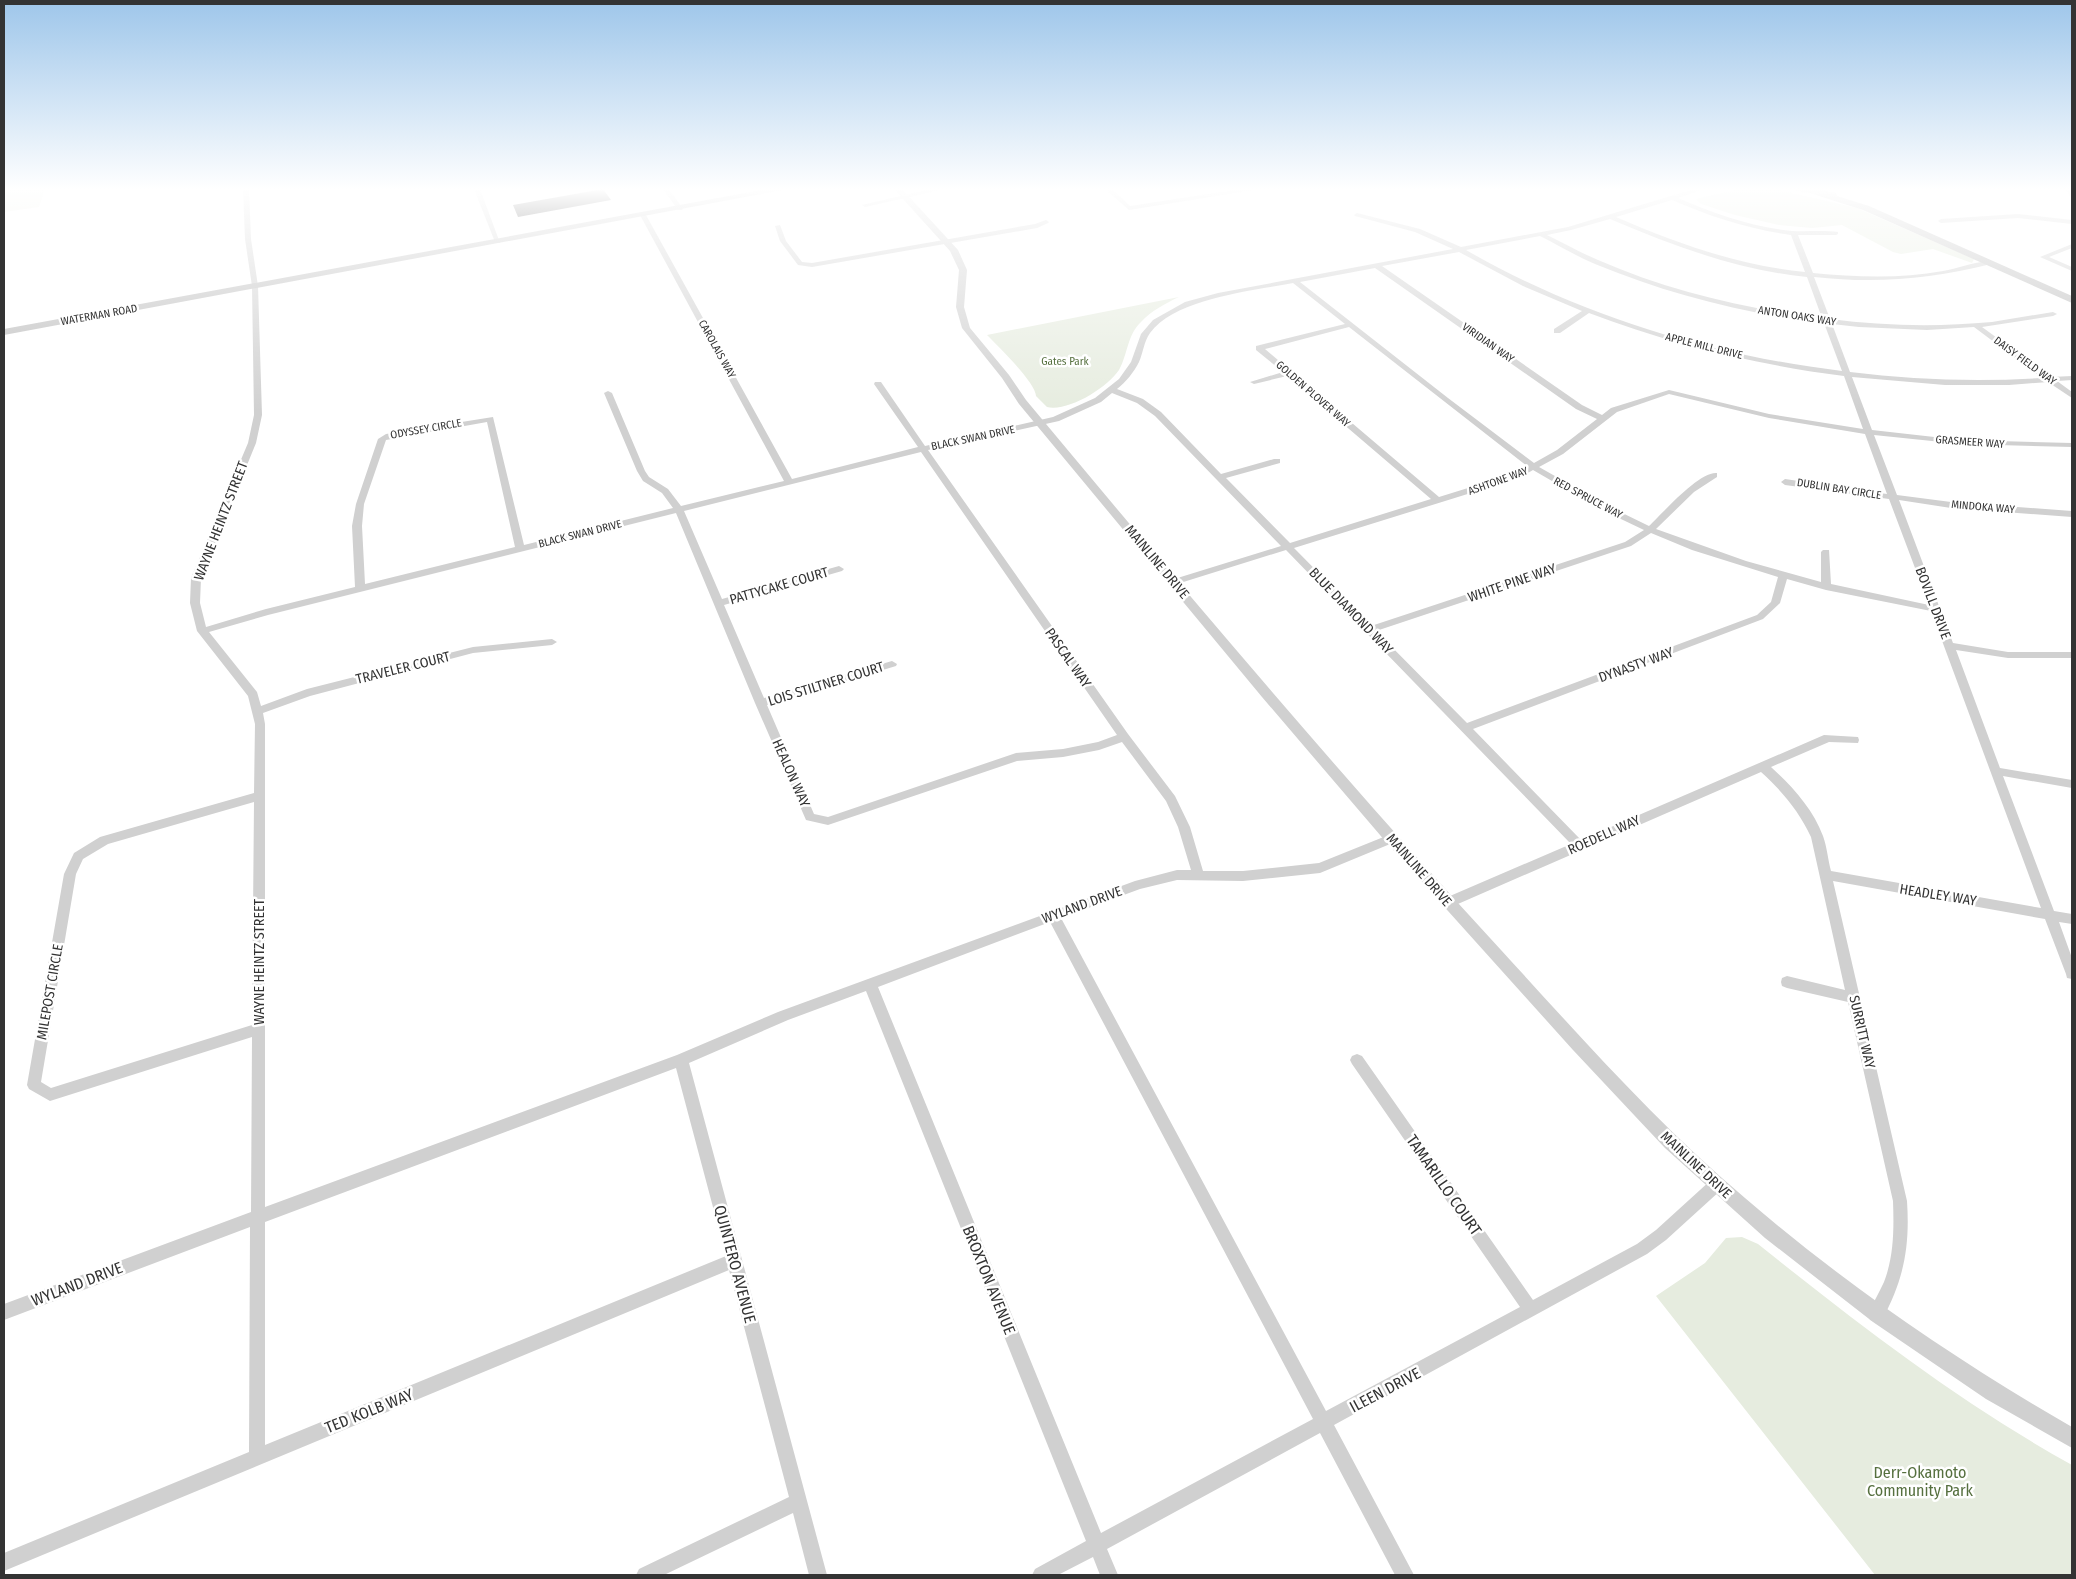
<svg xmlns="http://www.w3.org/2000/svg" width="2076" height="1579" viewBox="0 0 2076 1579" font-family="'Fira Sans Condensed',sans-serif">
  <rect width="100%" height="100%" fill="#fff"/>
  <!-- green -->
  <path fill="#e6ecdf" d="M4 189H45L39 207 4 212Z
    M1738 189H1775L1857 208 1974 259 1972 263 1933 249 1901 254 1893 252 1842 225 1812 228 1779 225 1735 215 1701 204 1696 199Z
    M1179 297C1166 303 1151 311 1141 322 1127 335 1128 354 1119 370 1107 388 1068 412 1047 407L1036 396C1036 383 998 346 987 335Z
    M1742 1237 1758 1244C1858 1324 1960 1403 2072 1465V1575H1875L1656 1296 1705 1263 1726 1238Z"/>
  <!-- building -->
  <path fill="#1a1a1a" d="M603 189 611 200 518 217 513 205Z"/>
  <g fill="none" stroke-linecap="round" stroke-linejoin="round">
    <!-- minor -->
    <path fill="#d0d0d0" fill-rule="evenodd" d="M243 189H249L251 239 258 286 262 415 256 443 201 578 200 603 206 627 266 609 355 587 352 526 356 504 378 439 386 434 493 417 524 545 673 508 662 493 643 481 637 471 604 393 608 391 612 393 645 471 649 477 668 489 681 506 784 481 640 215 643 213 646 215 792 479 918 447 874 384 875 382H881L925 446 1053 417 1095 398 1119 379 1131 362 1141 334 1153 320 1185 302 1218 293 1453 249 1415 232 1355 216 1354 215 1357 213 1420 229 1461 247 1568 227 1694 189H1705L1678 198C1715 214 1752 227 1792 231 1807 232 1823 230 1838 232V234L1836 235H1798L1813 273C1856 277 1900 279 1943 271 1958 269 1976 260 1991 262V264C1930 279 1877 284 1814 277L1830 319C1883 326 1938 327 1992 322 2012 319 2033 315 2053 312L2057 314 2053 316 1982 327 2051 377 2072 376V380L2057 381 2072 392V398L2048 382 2009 385H1945L1852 377 1872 430 1961 440 2072 443V447L1961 444 1874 435 1897 495 1951 502 2072 511V517L1951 508 1899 500 1953 643 2008 652H2072V658H2008L1956 650 2000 768 2072 780V788L2003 776 2054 911 2072 914V924L2059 922 2072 958V979L2067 978 2066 974 2045 919 1833 881 1907 1201C1910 1247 1904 1279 1882 1320L1876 1322 1870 1320 1868 1314C1873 1303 1879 1293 1884 1282 1894 1256 1894 1229 1893 1201L1848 1002 1787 988 1782 986 1781 982 1782 978 1787 976 1845 990 1811 837C1799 811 1782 791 1761 772L1451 907 1447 908 1443 907 1441 903 1443 899 1571 844 1286 550 1177 584H1171V580L1281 546 1155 416 1137 403 1112 393 1101 402 1059 421 928 450 1128 734 1175 796 1190 827 1203 871H1243L1319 863 1391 834 1395 836 1397 839 1395 842 1320 873 1243 881 1177 880 1140 889 1061 918 1326 1411 1520 1307 1352 1064 1350 1060 1352 1056 1357 1054 1362 1056 1533 1300 1637 1244 1656 1230 1711 1180 1716 1178 1721 1180 1723 1185 1721 1190 1666 1240 1647 1254 1334 1425 1414 1575H1395L1320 1433 1107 1549 1118 1575H1100L1093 1557 1058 1575H1032L1035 1569 1086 1541 866 991 788 1020 689 1063 827 1575H809L793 1513 664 1575H636L639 1569 789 1497 729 1270 4 1571V1553L249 1452 250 1227 4 1320V1304L251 1212 252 1037 50 1101 29 1089 27 1085 64 874 74 853 100 837 254 793 255 724 248 696 197 631 190 603 191 578 248 443 254 415 252 286 245 239ZM1672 200C1711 217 1749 229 1791 235L1805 272C1740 266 1676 243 1616 217ZM1610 219C1673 246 1738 270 1807 277L1822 318C1746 309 1669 291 1598 260 1581 253 1564 243 1547 235L1571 230ZM1540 236C1558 245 1576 256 1595 264 1668 294 1745 314 1824 323L1842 371C1711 355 1581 316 1466 250ZM1459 252 1523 286 1582 311 1554 329V333H1560L1589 313C1671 344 1757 365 1844 376L1863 429 1769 414 1669 390 1611 408 1602 415 1582 405 1382 266ZM1375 268 1576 409 1597 419 1557 450 1534 463 1448 398 1300 282ZM1293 283 1345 324 1256 346V350L1283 372 1250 382 1254 384 1287 376 1431 499 1290 543 1226 478 1280 463V459H1274L1221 474 1161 412 1143 399 1117 389C1126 382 1134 372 1139 362 1143 353 1144 341 1150 333 1176 298 1252 291 1293 283ZM1832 324 1859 327 1927 330 1974 327 2042 378C1978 382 1914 380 1850 372ZM1349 327 1527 466 1513 474 1439 497 1265 349ZM1669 394 1769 418 1865 434 1887 494 1785 479 1781 482 1785 485 1889 499 1929 605 1831 584 1829 550H1823L1821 552V582L1746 561 1656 529 1694 492 1717 477V473C1699 471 1663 513 1649 526L1608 506 1539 467 1563 454 1617 412ZM487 422 515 547 365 584 362 526 364 504 386 440ZM921 452 1117 735 1098 742 1063 749 1016 753 828 817 814 814 767 705 896 666 897 664 892 661 764 698 724 605 842 571 844 569 839 566 722 599 684 511ZM1533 470 1602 510 1644 530 1625 542 1371 626 1294 548 1519 478ZM676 513 755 703 806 820 828 825 1017 761 1063 757 1099 750 1122 742 1166 801 1178 827 1191 870H1177L1135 881 778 1012 677 1055 265 1207V724L263 713 310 696 473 653 552 645 557 642 552 639 473 647 307 689 261 706 257 692 209 632 268 615ZM1651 533 1692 550 1778 577 1771 602 1757 615 1467 723 1376 631 1631 546ZM1787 579 1826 590 1931 611 2041 908 1831 871C1828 860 1827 847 1823 836 1813 809 1792 786 1771 767L1829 742 1858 743 1859 740 1858 737 1824 735 1581 840 1473 729 1763 619 1780 603ZM254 802 252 1025 51 1088 41 1082 76 874 83 859 108 844ZM1050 922 1313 1419 1101 1533 878 987ZM676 1068 726 1256 265 1445V1222Z
      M474 189H480L500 243 495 242Z
      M663 189H669L683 209 682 210H678Z
      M931 189H945L865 207 862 205Z
      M1105 189H1112L1130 206 1241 189H1260L1129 210Z
      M1790 189H1806L1808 191 1805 193Z
      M2065 189H2071L2072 197 2070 196Z
      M2018 214 2072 220V224L2018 218 1941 223 1938 221 1941 219Z
      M1046 220 1049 222 1048 223 1037 228 812 267 798 265 780 241 775 226 780 225 786 241 802 262 812 263 1035 224Z
      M2072 244V248L2049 257 2072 267V271L2040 257Z"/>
    <!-- tertiary -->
    <path fill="#d0d0d0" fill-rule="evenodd" d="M894 189H902L958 250 967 270 964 307 970 328 1009 375 1026 400C1181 586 1337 772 1501 950 1579 1035 1656 1123 1745 1198 1846 1285 1956 1360 2072 1427V1448L1986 1399 1873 1322 1765 1238 1665 1148 1573 1050 1386 842 1262 697 1019 404 1002 378 962 328 956 307 959 270 950 251Z"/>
    <!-- secondary -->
    <path fill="#bdbdbd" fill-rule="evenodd" d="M767 189H788L4 335V329Z
      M1797 189H1818L1836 193 1837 196 1869 206 2072 296V303L1863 210Z"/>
  </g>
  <!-- sky -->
  <linearGradient id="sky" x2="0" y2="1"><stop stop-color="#9ec6ea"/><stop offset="0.46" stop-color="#fff"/><stop offset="1" stop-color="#fff" stop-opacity="0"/></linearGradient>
  <rect width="2076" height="411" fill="url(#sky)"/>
  <g text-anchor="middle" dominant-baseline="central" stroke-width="5" stroke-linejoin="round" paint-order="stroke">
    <!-- far-street labels -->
    <g font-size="11" fill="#333" stroke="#fff">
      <text transform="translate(99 315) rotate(-10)">WATERMAN ROAD</text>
      <text transform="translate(1797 316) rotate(9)">ANTON OAKS WAY</text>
      <text transform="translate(1488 343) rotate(35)">VIRIDIAN WAY</text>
      <text transform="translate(1704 346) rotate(14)">APPLE MILL DRIVE</text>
      <text transform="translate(717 349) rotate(61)">CAROLAIS WAY</text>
      <text transform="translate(2025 361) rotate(36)">DAISY FIELD WAY</text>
      <text transform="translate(1313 394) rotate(41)">GOLDEN PLOVER WAY</text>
      <text transform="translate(426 429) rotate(-10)">ODYSSEY CIRCLE</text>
      <text transform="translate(973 438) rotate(-12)">BLACK SWAN DRIVE</text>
      <text transform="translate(1970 442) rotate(4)">GRASMEER WAY</text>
      <text transform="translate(1498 481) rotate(-20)">ASHTONE WAY</text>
      <text transform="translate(1839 489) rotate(9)">DUBLIN BAY CIRCLE</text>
      <text transform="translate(1588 498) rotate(28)">RED SPRUCE WAY</text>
      <text transform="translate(1983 507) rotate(5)">MINDOKA WAY</text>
      <text transform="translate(580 534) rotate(-14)">BLACK SWAN DRIVE</text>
    </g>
    <!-- far-park labels -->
    <g font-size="11" fill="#56703f" stroke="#fff">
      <text x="1065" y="361">Gates Park</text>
    </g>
    <!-- street labels -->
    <g font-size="14" fill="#333" stroke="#fff">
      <text transform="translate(221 521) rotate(-69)">WAYNE HEINTZ STREET</text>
      <text transform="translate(1157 562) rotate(50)">MAINLINE DRIVE</text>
      <text transform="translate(1512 583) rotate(-19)">WHITE PINE WAY</text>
      <text transform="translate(779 586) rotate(-16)">PATTYCAKE COURT</text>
      <text transform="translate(1933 603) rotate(69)">BOVILL DRIVE</text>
      <text transform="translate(1351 611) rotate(46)">BLUE DIAMOND WAY</text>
      <text transform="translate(1068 658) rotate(55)">PASCAL WAY</text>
      <text transform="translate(1636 665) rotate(-20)">DYNASTY WAY</text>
      <text transform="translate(403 668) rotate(-14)">TRAVELER COURT</text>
      <text transform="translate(826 684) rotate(-17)">LOIS STILTNER COURT</text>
      <text transform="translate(791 773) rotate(66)">HEALON WAY</text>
      <text transform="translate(1604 835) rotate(-24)">ROEDELL WAY</text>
      <text transform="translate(1419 870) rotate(49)">MAINLINE DRIVE</text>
      <text transform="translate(1938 895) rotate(9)">HEADLEY WAY</text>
      <text transform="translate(1082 905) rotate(-20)">WYLAND DRIVE</text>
      <text transform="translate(259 962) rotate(-90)">WAYNE HEINTZ STREET</text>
      <text transform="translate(50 992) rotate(-80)">MILEPOST CIRCLE</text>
      <text transform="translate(1862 1032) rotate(77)">SURRITT WAY</text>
      <text transform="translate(1696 1165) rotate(43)">MAINLINE DRIVE</text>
    </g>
    <!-- near-street labels -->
    <g font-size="16" fill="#333" stroke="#fff">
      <text transform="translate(1444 1185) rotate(55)">TAMARILLO COURT</text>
      <text transform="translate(735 1264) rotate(75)">QUINTERO AVENUE</text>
      <text transform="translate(989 1280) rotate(68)">BROXTON AVENUE</text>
      <text transform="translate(77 1284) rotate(-21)">WYLAND DRIVE</text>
      <text transform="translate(1385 1390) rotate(-28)">ILEEN DRIVE</text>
      <text transform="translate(369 1411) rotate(-22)">TED KOLB WAY</text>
    </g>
    <!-- near-park labels -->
    <g font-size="16" fill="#56703f" stroke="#fff">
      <text x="1920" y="1472">Derr-Okamoto<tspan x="1920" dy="18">Community Park</tspan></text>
    </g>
  </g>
  <!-- border -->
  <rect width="2076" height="1579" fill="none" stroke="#333333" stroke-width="10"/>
</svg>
